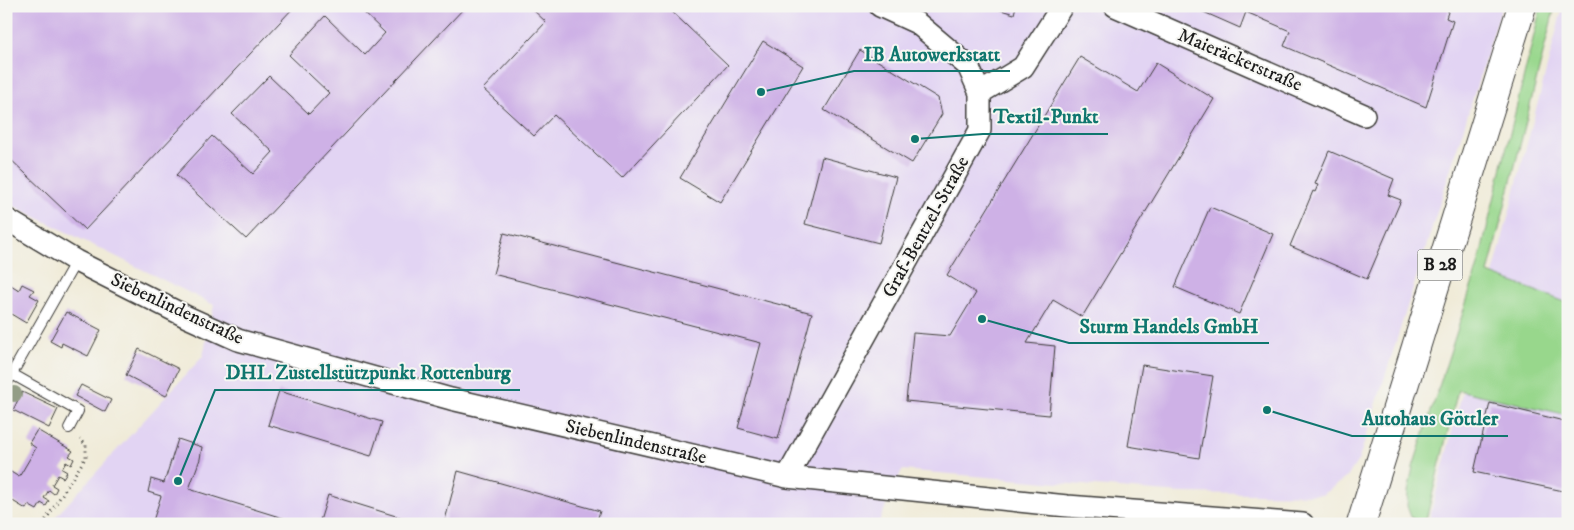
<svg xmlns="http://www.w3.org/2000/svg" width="1574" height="530" viewBox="0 0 1574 530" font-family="'IM FELL DW Pica',serif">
  <rect width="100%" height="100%" fill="#f6f6f2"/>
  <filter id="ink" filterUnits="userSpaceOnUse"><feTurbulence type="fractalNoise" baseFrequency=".02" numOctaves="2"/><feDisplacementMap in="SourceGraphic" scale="10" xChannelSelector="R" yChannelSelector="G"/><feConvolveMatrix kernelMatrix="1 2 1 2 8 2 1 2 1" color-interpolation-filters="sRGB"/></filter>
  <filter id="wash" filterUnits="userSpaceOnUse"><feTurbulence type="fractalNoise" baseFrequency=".0096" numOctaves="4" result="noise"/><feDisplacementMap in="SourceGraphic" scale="20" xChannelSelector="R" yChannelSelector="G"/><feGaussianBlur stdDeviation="1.12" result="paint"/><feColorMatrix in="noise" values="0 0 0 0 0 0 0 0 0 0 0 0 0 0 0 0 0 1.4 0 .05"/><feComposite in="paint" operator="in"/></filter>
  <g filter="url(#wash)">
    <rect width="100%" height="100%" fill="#f0ebd8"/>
    <!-- built -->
    <path fill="#e2d4f3" d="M6 6H1502L1359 459 1347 477 1322 495 1180 493 902 470 878 524H49L203 356 214 305 6 202Z
      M1563 6H1568V524H1428Z"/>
    <!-- green -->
    <path fill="#98d78c" stroke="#5a7a54" d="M1541 6H1555L1488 273 1568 303V415L1458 390 1427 516 1424 524H1422L1411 517 1407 506 1408 492 1413 467 1477 269Z"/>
    <g id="blocks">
      <!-- building -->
      <path fill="#ceb1e6" d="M6 6H295L85 230 6 155Z
        M357 6H466L246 239 176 175 212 136 253 174 273 152 232 114 269 76 309 114 329 93 289 55 325 16 365 55 385 33Z
        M533 6H666L728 65 622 178 554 115 534 136 483 89 546 22 531 8Z
        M988 6H1016L1014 14Z
        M1190 6H1450L1446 18 1453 21 1426 107 1284 46 1290 31 1246 12 1240 28Z
        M763 41 803 66 720 202 680 178Z
        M860 50 938 98 942 114 912 163 824 110Z
        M1080 57 1138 92 1156 63 1214 99 1082 317 1053 300 1027 343 1055 346 1049 415 906 401 913 333 950 336 976 293 947 275Z
        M1329 151 1394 179 1388 195 1401 200 1367 279 1290 246 1313 191 1315 192 1318 185 1315 184Z
        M822 157 896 177 879 243 805 224Z
        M1210 207 1273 234 1239 314 1175 287Z
        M504 233 812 313 778 439 738 428 761 343 493 274Z
        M6 282 19 290 22 284 34 290 30 295 39 300 26 323 6 311Z
        M66 312 101 330 88 356 62 343 61 347 50 341Z
        M139 349 179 369 166 396 126 375Z
        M6 356 12 360 6 370Z
        M1142 365 1213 376 1199 458 1128 446Z
        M81 385 111 400 105 412 75 396Z
        M279 391 382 422 371 456 268 425Z
        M22 392 58 409 49 428 13 410Z
        M1490 403 1568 422V492L1474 472Z
        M37 430 73 451 69 456 74 459 71 465 66 462 62 469 67 472 63 478 58 475 52 485 57 488 54 494 49 490 44 498 49 501 46 506 41 503 37 510 28 505 26 509 6 497V469L19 477 36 448 29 443Z
        M178 439 202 447 200 459 189 489 302 524H152L161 496 148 492 151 479 164 483Z
        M458 471 600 511 596 524H444Z
        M328 495 412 521 411 524H319Z
        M972 520 998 522V524H971Z"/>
    </g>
  </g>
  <g filter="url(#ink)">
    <use href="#blocks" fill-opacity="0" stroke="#3c3b38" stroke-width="1"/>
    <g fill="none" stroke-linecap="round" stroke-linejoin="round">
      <defs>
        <path id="lane" d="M12 374 78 411 69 428
          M6 384 76 261"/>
        <path id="street" d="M1115 6 1364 115
          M980 93 1023 67 1062 6
          M6 219 76 261 187 317 238 340 451 399 787 477 1067 506 1303 524
          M787 477 980 130V93L968 66 917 23 880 6"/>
        <path id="primary" d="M1361 524 1522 6"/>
      </defs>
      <!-- lane casing -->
      <use href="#lane" stroke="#3c3b38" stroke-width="12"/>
      <!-- street casing -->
      <use href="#street" stroke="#3c3b38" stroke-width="24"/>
      <!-- primary casing -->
      <use href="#primary" stroke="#3c3b38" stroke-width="30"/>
      <!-- path -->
      <path stroke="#3c3b38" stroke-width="3" stroke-dasharray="1 4" stroke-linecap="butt" d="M6 524H15
        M43 524 86 457V445L80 439"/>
      <!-- lane -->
      <use href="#lane" stroke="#fff" stroke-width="10"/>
      <!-- street -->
      <use href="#street" stroke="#fff" stroke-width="21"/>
      <!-- primary -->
      <use href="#primary" stroke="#fff" stroke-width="28"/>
    </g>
    <!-- trees -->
    <circle fill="#939d86" cx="14" cy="394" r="8"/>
  </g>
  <g text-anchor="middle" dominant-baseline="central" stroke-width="4" stroke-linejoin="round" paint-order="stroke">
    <!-- shield labels -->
    <rect fill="#f6f6f2" stroke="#5d5d5c" stroke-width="1" x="1417.5" y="249.5" width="45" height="31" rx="4"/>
    <g font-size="18" font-weight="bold" fill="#1c1c1c">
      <text x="1440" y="265">B 28</text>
    </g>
    <!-- street labels -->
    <g font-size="19" fill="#1c1c1c" stroke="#f6f6f2">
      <text transform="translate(1240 60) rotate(23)">Maieräckerstraße</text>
      <text transform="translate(926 227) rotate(-61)">Graf-Bentzel-Straße</text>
      <text transform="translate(177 309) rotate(25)">Siebenlindenstraße</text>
      <text transform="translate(636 442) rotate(13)">Siebenlindenstraße</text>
    </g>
  </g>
  <!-- callouts -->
  <path fill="none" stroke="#0f766e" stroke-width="2" d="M761 92L854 71H1010M915 139L983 134H1108M982 319L1069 343H1269M178 481L215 390H520M1267 410L1352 436H1508"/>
  <g fill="#0f766e" stroke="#f6f6f2" stroke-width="2">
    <circle cx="761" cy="92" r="5"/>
    <circle cx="915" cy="139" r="5"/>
    <circle cx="982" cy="319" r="5"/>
    <circle cx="178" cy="481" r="5"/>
    <circle cx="1267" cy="410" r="5"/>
  </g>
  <g font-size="20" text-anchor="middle" font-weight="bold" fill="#0f766e" stroke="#f6f6f2" stroke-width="4" stroke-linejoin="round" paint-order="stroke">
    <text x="932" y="61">IB Autowerkstatt</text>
    <text x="1046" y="123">Textil-Punkt</text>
    <text x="1169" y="333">Sturm Handels GmbH</text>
    <text x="368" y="379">DHL Zustellstützpunkt Rottenburg</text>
    <text x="1430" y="425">Autohaus Göttler</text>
  </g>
  <!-- margin -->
  <rect width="1574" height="530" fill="none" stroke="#f6f6f2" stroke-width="25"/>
</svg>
